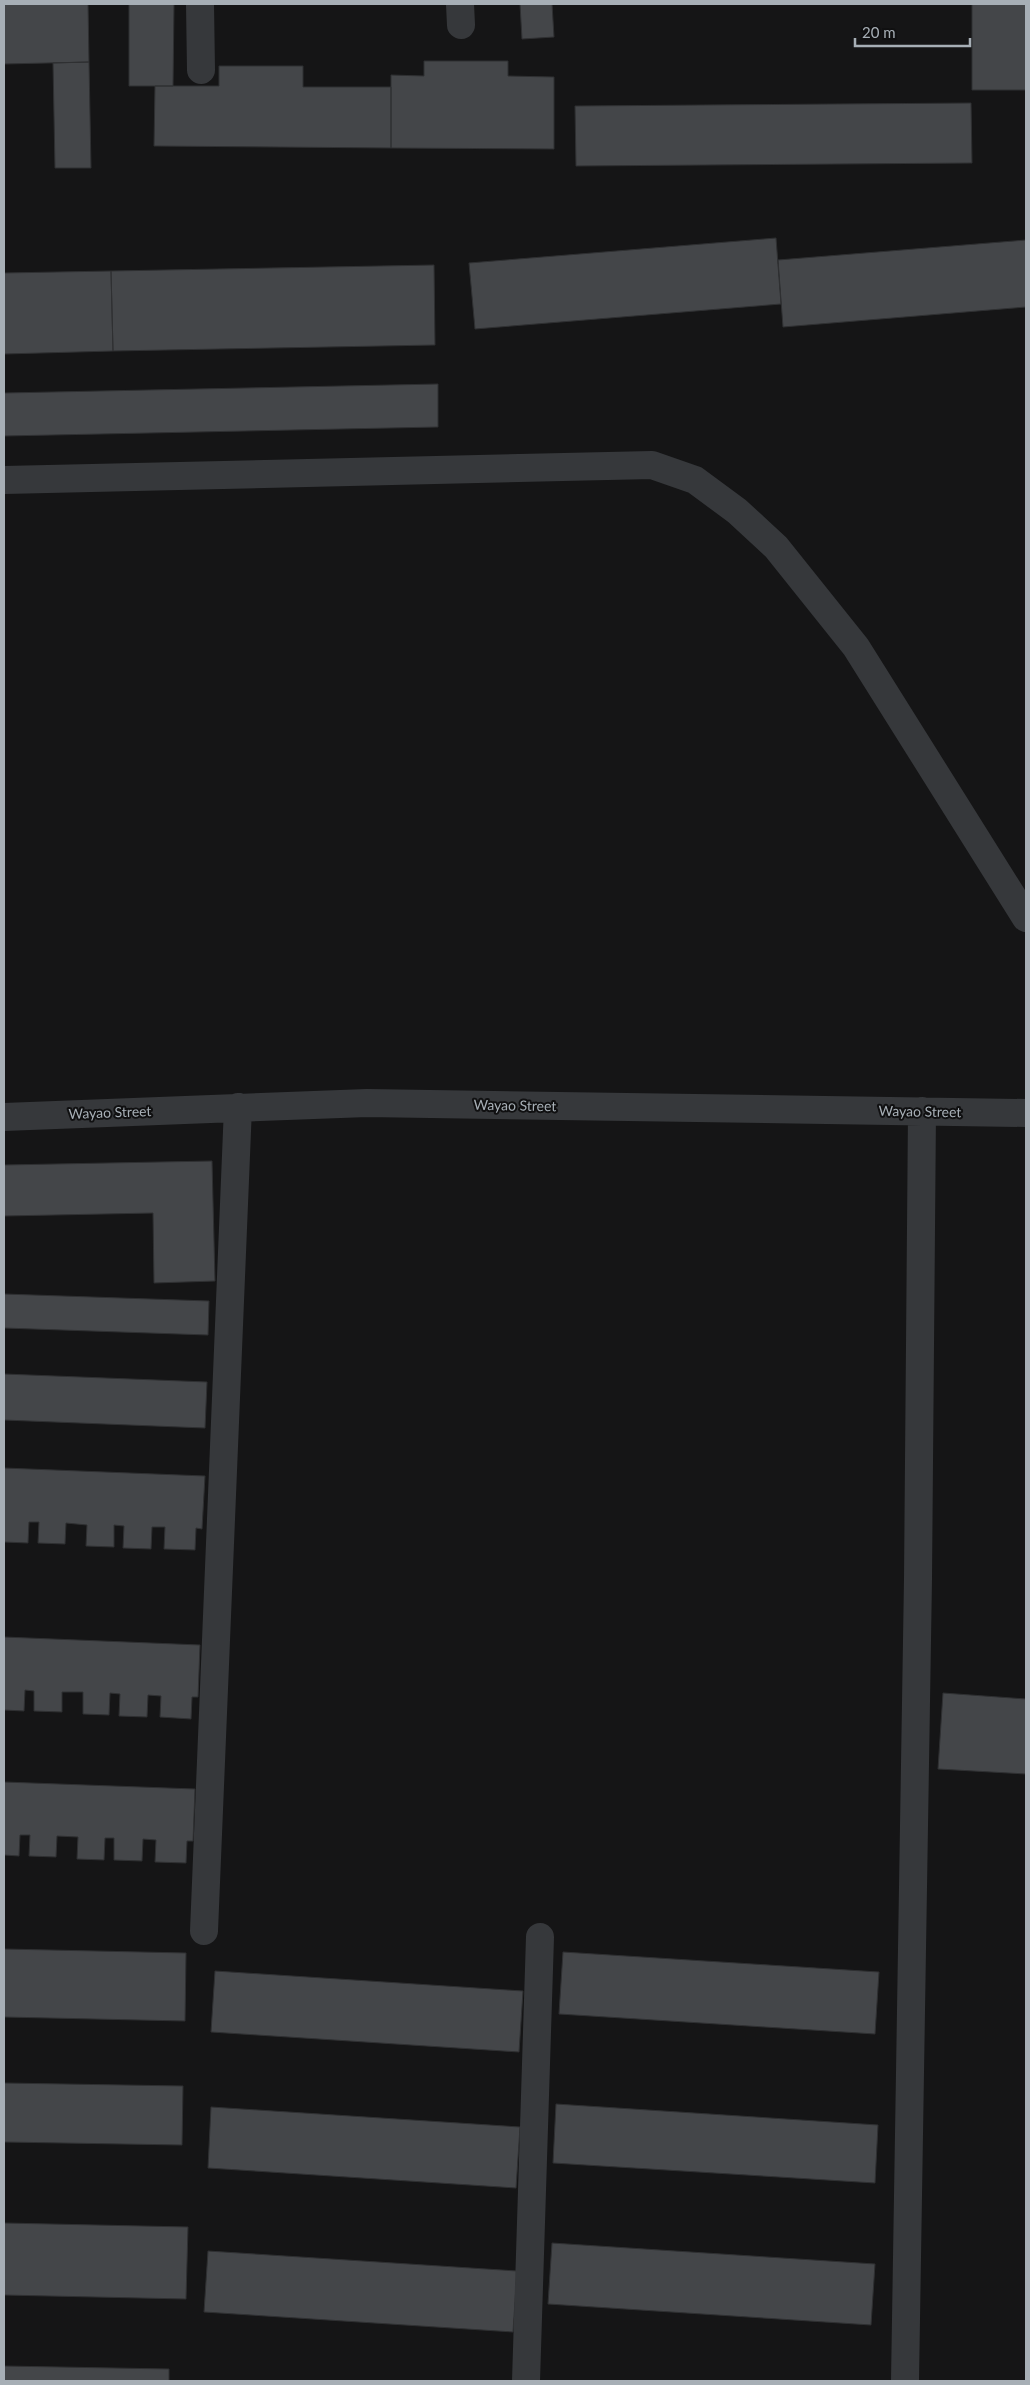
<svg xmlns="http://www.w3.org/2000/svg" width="1030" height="2385" viewBox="0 0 1030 2385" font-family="Lato,sans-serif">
  <rect width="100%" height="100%" fill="#151516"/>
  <!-- building -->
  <path fill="#444649" stroke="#2f3032" d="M4 4H88L89 62 4 64Z
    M129 4H174L173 86H129Z
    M520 4H552L554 37 522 39Z
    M972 4H1026V90H972Z
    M424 61H508V76L554 77V149L391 148V75L424 76Z
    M89 62 91 168H55L53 63Z
    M219 66H303V87H391V148L154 146 155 86H219Z
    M971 103 972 163 576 166 575 106Z
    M776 238 781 304 475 329 469 263Z
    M1026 240V307L783 327 778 260Z
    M434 265 435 345 113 351 111 271Z
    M111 271 113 351 4 354V273Z
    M438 384V427L4 436V393Z
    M212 1161 215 1281 154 1283 153 1213 4 1216V1165Z
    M4 1294 209 1301 208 1335 4 1328Z
    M4 1374 207 1382 205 1428 4 1420Z
    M4 1468 205 1476 202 1529 196 1528 195 1550 164 1549 165 1527H152L151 1549 123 1548 124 1526 114 1525V1547L86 1546 87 1525 66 1523 65 1544 38 1543 39 1522H29L28 1543 4 1542Z
    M4 1637 200 1645 198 1697H192L191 1719 160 1717 161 1696 148 1695 147 1717 119 1716 120 1694 110 1693 109 1715 83 1714V1692H62V1712L34 1711V1691L25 1690 24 1711 4 1710Z
    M943 1693 1026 1699V1774L938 1769Z
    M4 1782 195 1789 193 1841H187L186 1863 155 1862 156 1840 143 1839 142 1861 114 1860V1838H105L104 1860 77 1859 78 1837 57 1836 56 1857 29 1856 30 1835H20L19 1856 4 1855Z
    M4 1949 186 1953 185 2021 4 2017Z
    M563 1952 879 1972 875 2034 559 2014Z
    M215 1971 523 1991 519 2052 211 2032Z
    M4 2083 183 2086 182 2145 4 2142Z
    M556 2104 878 2125 875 2183 553 2163Z
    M211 2107 520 2127 516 2188 208 2168Z
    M4 2223 188 2227 186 2299 4 2295Z
    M552 2243 875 2264 871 2325 548 2304Z
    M208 2251 517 2271 513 2332 204 2312Z
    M4 2366 169 2369V2381H4Z"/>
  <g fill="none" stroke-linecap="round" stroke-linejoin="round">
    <!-- minor -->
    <path stroke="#36383b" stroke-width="28" d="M200 4 201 70
      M460 4 461 25
      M4 480 652 465 695 480 737 511 776 547 856 647 1026 918
      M4 1117 367 1103 1026 1113
      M204 1931 238 1107
      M526 2381 540 1937
      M905 2381 918 1579 922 1111"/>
  </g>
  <g text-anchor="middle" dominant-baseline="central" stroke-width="4" stroke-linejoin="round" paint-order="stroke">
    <!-- street labels -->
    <g font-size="14" fill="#a7afb6" stroke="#101011">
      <text transform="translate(515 1105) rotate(1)">Wayao Street</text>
      <text transform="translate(920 1111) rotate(1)">Wayao Street</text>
      <text transform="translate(110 1112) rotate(-2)">Wayao Street</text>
    </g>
  </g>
  <!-- border -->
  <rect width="1030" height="2385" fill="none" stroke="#a7afb6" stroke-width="10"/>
  <!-- scale -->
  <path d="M855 38v8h115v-8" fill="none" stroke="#a7afb6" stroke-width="2.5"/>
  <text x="862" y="38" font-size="15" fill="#a7afb6" stroke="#101011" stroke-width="4" paint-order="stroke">20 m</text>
</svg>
